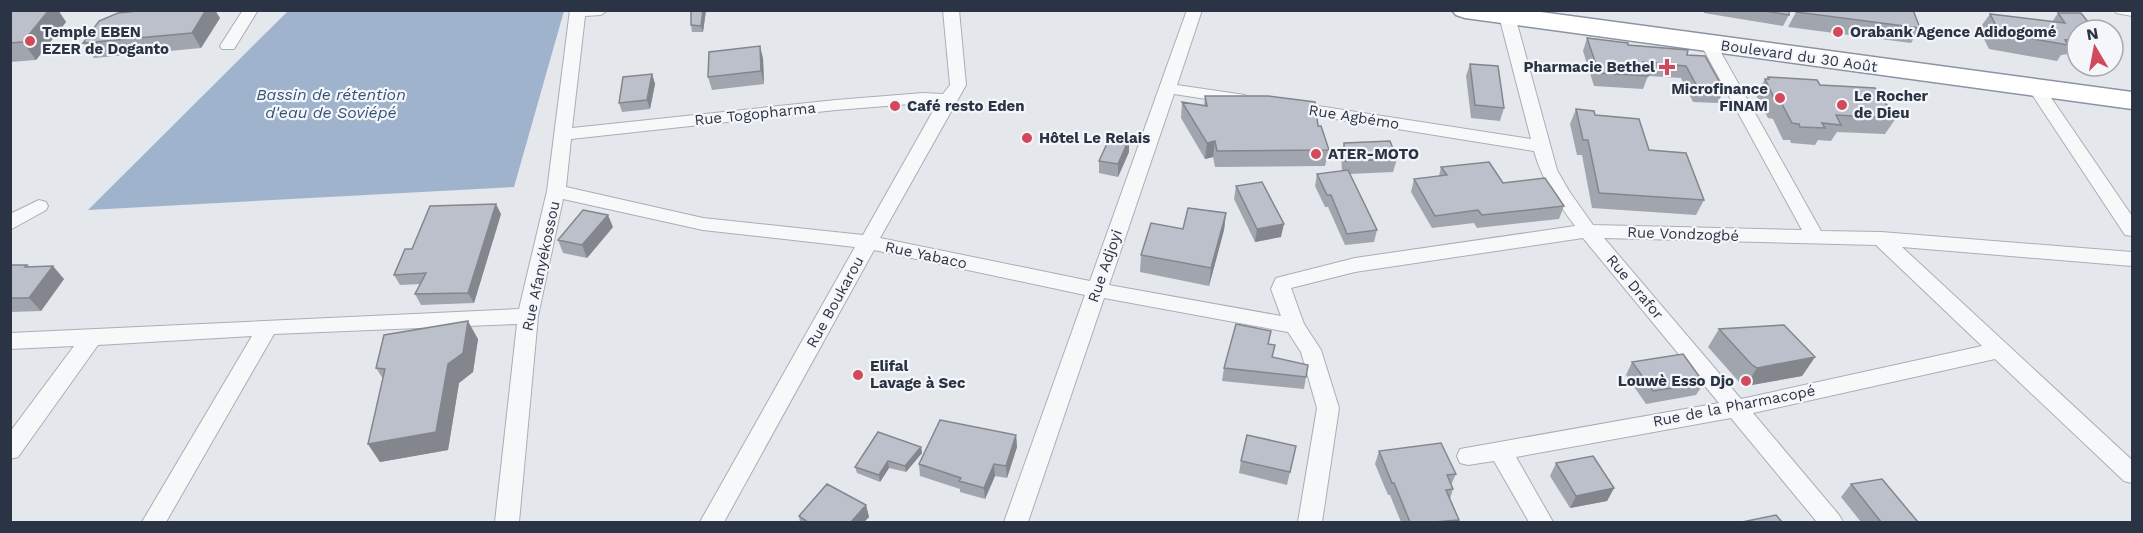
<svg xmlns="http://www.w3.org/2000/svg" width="2143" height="533" viewBox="0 0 2143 533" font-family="'Work Sans',sans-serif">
  <rect width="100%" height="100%" fill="#e4e7ec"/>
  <!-- water -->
  <path fill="#9fb4cc" d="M288 11H564L514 187 88 210Z"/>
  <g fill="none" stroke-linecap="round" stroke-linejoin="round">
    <defs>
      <path id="minor" d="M243 10H258L234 49H222L220 46Z
        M570 10H608L601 15 585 16 572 128 836 100 923 93 943 94 950 85 943 10H959L966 85 880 238 1090 281 1187 10H1202L1177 85 1245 95 1253 100 1245 105 1174 94 1109 285 1281 316 1271 289 1276 278 1355 258 1575 226C1557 202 1542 180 1534 151L1292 112 1286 111 1284 107 1286 103 1292 102 1531 139 1499 16 1507 11 1515 16 1557 170 1569 191 1593 225 1802 230 1700 43 1708 38 1714 40 1821 231 1881 232 2132 252V266L1902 247 2132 460V483L2124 481 1995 359 1753 413 1839 515 1843 522H1817L1731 418 1516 457 1553 522H1529L1494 461 1468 465 1460 463 1457 456 1460 449 1719 403 1583 238 1355 272 1291 288 1304 324 1321 350 1339 408 1322 522H1298L1317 408 1301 352 1288 332 1104 298 1028 522H1004L1085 295 874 250 724 522H700L855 247 703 230 563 199 538 316 519 522H495L517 324 274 334 166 522H142L252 336 98 345 18 457 10 459V432L74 346 10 349V333L519 309 547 191ZM923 103 937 104 863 235 703 218 566 187 571 139 836 110ZM1604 238 1876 245 1982 346 1741 399Z
        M2114 10H2132V16L2116 13Z
        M2035 82 2041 83 2132 216V236L2125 235 2027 87Z
        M39 200 46 202 48 206 46 210 10 230V214Z"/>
      <path id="trunk" d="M1452 10H1526L2132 92V109L1465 18 1456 15Z"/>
    </defs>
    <!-- minor casing -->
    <use href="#minor" stroke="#a9aeb7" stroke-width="2"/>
    <!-- trunk casing -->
    <use href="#trunk" stroke="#8b94a3" stroke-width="3"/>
    <!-- minor -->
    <use href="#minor" fill="#f7f8fa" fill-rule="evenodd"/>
    <!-- trunk -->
    <use href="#trunk" fill="#fff" fill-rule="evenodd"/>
  </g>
  <!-- wall -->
  <path fill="#a1a5ae" d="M10 10H58L66 22 36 60 10 62Z
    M706 10 703 32H692L691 25Z
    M1704 10H1789V15L1783 26 1704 13Z
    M1796 12 1920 28 1911 43 1788 27Z
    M2058 13 2077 30V53L2061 55 2057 61 1989 49 1979 29 1990 14 2052 22Z
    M220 18 201 48 94 58 83 43Z
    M1587 38 1687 55 1724 90 1718 103 1693 102 1681 78 1648 76 1643 89 1594 86 1583 51Z
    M763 58 764 84 712 90 708 77Z
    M1470 64 1504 108 1500 121 1471 118 1466 76Z
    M652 74 655 84 650 109 622 112 619 103Z
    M1768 77 1820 85 1896 118 1885 134 1837 132 1831 141 1818 140 1815 145 1791 143 1790 140H1783L1773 119 1768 118 1756 95 1765 79H1767Z
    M1205 96 1318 126 1329 150 1325 166 1215 167 1213 157 1205 159 1181 118 1182 102 1204 106Z
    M1576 109 1595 115 1649 150 1704 200 1696 215 1592 208 1582 155H1577L1570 124Z
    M1344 143 1397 159 1393 172 1349 174 1377 230 1374 242 1345 245 1328 207H1325L1315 186 1317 174 1342 171 1341 155Z
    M1129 152 1118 177 1099 173V161Z
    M1441 167 1503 183 1564 206 1559 219 1477 228 1474 223 1432 228 1411 192 1414 179 1439 176Z
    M1236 186 1281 237 1255 242 1234 199Z
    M1226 213 1224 230 1209 286 1140 272 1141 255 1183 229Z
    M501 214 474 303 421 305 415 294 420 284 400 285 394 275 412 249Z
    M613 227 587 258 563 253 558 240Z
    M10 265H27L30 267 64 279 41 311 10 312Z
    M1719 329 1815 357 1802 376 1746 386 1741 384 1708 347Z
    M478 339 473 372 459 383 448 450 380 462 368 444 383 379 376 368Z
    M1269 344 1272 357 1306 377 1304 389 1222 381 1224 368Z
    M1632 362 1704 383 1696 395 1646 404 1626 375Z
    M1016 435 1017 447 1007 478 995 476 985 499 960 492V489L920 476 919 464Z
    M1296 446 1287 485 1239 473 1241 461Z
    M921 447 922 453 906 472 889 468 880 482 857 473 855 467Z
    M1379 451 1456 474 1451 485 1453 489 1450 499 1459 520 1458 522H1401L1390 495H1388L1375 464Z
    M1556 463 1614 488 1607 501 1570 508 1550 476Z
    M1851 484 1918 522H1861L1841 497Z
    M866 505 869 517 864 522H800L799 516Z"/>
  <!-- shaded-wall -->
  <path fill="#83868d" d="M49 10H58L66 22 36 60 23 42Z
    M206 10H215L220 18 201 48 192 33Z
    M703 10H706L703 32 701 26Z
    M760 46 763 58 764 84 761 71Z
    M652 74 655 84 650 109 647 100Z
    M1129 139V152L1118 177V164Z
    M1215 141 1213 157 1205 159 1207 143Z
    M496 204 501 214 474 303 468 293Z
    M1226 213 1224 230 1209 286 1211 268Z
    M608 215 613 227 587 258 582 245Z
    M1284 224 1281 237 1255 242 1257 229Z
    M53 266 64 279 41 311 29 298Z
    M468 321 478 339 473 372 459 383 448 450 380 462 368 444 448 364Z
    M1815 357 1802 376 1746 386 1757 368Z
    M1016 435 1017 447 1007 478 1006 466Z
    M921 447 922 453 906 472 905 466Z
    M888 461 889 468 880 482 879 475Z
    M994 464 995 476 985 499 984 488Z
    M1614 488 1607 501 1570 508 1576 496Z
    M866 505 869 517 864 522H851Z"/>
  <!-- building -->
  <path fill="#bbc0ca" stroke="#83868d" stroke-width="1.5" d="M10 10H49L23 42 10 43Z
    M147 10H206L192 33 83 43 99 21 118 13Z
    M691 10H703L701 26 691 25Z
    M1760 10H1789V15Z
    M1797 10H1913L1920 28 1796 12Z
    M2058 13H2081L2092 27 2108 29V30H2077V39L2065 40 2068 45 2000 33 1990 14 2065 23Z
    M1587 38 1628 43V45L1688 50 1687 55 1705 56 1724 90H1699L1686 66 1643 62 1648 76 1599 73Z
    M760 46 761 71 708 77 709 52Z
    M1470 64 1498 66 1504 108 1475 105Z
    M652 74 647 100 619 103 623 77Z
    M1768 77 1817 80 1820 85 1875 88 1896 118 1836 115 1841 125 1822 123 1825 128 1800 127 1799 124 1792 123 1781 102H1776L1765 79H1769Z
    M1205 96H1268L1315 102 1318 126H1321L1329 150 1217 151 1215 141 1207 143 1182 102 1207 106Z
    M1576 109 1594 111 1595 115 1639 119 1649 150 1686 153 1704 200 1599 193 1588 140H1583Z
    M1111 135 1129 139 1118 164 1099 161Z
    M1390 141 1397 159 1345 161 1344 143Z
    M1489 162 1503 183 1545 178 1564 206 1482 215 1478 210 1435 216 1414 179 1447 175 1441 167Z
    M1348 170 1377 230 1347 234 1331 195H1327L1317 174Z
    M1262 182 1284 224 1257 229 1236 186Z
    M496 204 468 293 415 294 426 273 394 275 405 249H412L430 206Z
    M1188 208 1226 213 1211 268 1141 255 1151 223 1183 229Z
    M583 210 608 215 582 245 558 240Z
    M10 265H27L25 267 53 266 29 298H10Z
    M468 321 463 353 448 364 436 432 368 444 385 369 376 368 384 335Z
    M1236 324 1271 331 1268 344 1275 345 1272 357 1308 365 1306 377 1224 368Z
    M1784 325 1815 357 1757 368 1752 365 1719 329Z
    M1683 354 1704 383 1653 391 1632 362Z
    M940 420 1016 435 1006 466 994 464 984 488 959 481 961 478 919 464Z
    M878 432 921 447 905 466 888 461 879 475 855 467Z
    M1247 435 1296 446 1290 472 1241 461Z
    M1441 443 1456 474 1447 475 1453 489 1446 490 1459 520 1434 522H1410L1394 483H1392L1379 451Z
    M1593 456 1614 488 1576 496 1556 463Z
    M1882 479 1918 522H1881L1851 484Z
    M827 484 866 505 851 522H808L799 516Z
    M1776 515 1782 522H1742Z"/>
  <!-- markers -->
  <g fill="#d1495b" stroke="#f4f6f9" stroke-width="2">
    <circle cx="1838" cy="32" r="6"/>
    <circle cx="30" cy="41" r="6"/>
    <path d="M1664 58h6v6h6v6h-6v6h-6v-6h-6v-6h6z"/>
    <circle cx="1780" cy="98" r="6"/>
    <circle cx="1842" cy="105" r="6"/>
    <circle cx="895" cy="106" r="6"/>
    <circle cx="1027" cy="138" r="6"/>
    <circle cx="1316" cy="154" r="6"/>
    <circle cx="858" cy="375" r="6"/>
    <circle cx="1746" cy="381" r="6"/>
  </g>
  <g text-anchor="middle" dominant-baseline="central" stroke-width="4.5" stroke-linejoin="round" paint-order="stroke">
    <!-- poi labels -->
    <g font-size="15" font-weight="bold" fill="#2b3445" stroke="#f4f6f9" text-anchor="start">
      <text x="42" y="32">Temple EBEN<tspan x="42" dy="17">EZER de Doganto</tspan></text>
      <text x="1850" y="32">Orabank Agence Adidogomé</text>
      <text x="1655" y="67" text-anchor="end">Pharmacie Bethel</text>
      <text x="1768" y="89" text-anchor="end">Microfinance<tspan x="1768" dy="17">FINAM</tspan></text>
      <text x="1854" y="96">Le Rocher<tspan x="1854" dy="17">de Dieu</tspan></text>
      <text x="907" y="106">Café resto Eden</text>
      <text x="1039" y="138">Hôtel Le Relais</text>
      <text x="1328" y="154">ATER-MOTO</text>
      <text x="870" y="366">Elifal<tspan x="870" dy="17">Lavage à Sec</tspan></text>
      <text x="1734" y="381" text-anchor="end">Louwè Esso Djo</text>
    </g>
    <!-- street labels -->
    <g font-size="15" fill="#2b3445" stroke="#f4f6f9">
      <text transform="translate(1799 56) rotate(8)">Boulevard du 30 Août</text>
      <text transform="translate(755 114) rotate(-6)">Rue Togopharma</text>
      <text transform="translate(1354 117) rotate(9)">Rue Agbémo</text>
      <text transform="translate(1683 234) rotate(2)">Rue Vondzogbé</text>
      <text transform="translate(926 255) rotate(12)">Rue Yabaco</text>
      <text transform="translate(541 266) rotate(-78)">Rue Afanyékossou</text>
      <text transform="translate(1105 266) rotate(-71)">Rue Adjoyi</text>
      <text transform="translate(1635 287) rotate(50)">Rue Drafor</text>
      <text transform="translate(835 302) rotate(-61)">Rue Boukarou</text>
      <text transform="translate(1734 406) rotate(-11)">Rue de la Pharmacopé</text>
    </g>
    <!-- water labels -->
    <g font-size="16" font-style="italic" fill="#34527a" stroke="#f4f6f9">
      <text x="331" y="94">Bassin de rétention<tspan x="331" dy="18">d'eau de Soviépé</tspan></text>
    </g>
  </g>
  <!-- border -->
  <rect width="2143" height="533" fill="none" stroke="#2b3445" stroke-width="24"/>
  <!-- north arrow -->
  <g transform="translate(2095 48) rotate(350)"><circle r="28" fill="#f4f6f9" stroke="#a4a8b1" stroke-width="1.5"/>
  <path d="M0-4.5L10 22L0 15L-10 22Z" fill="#d1495b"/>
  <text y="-9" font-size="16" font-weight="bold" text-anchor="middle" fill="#2b3445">N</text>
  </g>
</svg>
